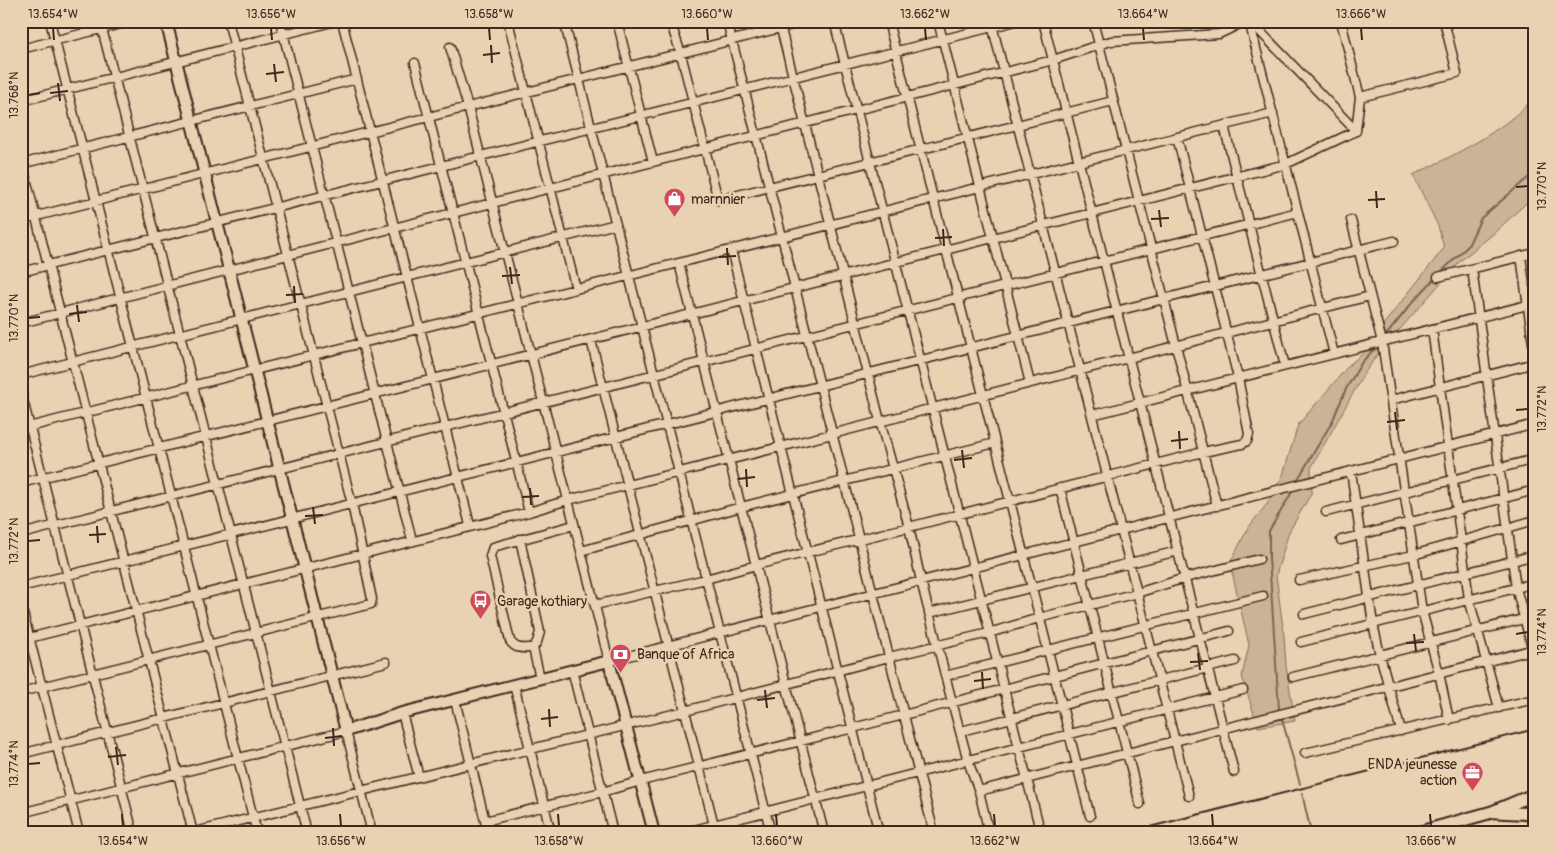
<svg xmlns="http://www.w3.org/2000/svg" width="1556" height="854" viewBox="0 0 1556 854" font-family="Pangolin,sans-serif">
  <rect width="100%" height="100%" fill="#e9d2b2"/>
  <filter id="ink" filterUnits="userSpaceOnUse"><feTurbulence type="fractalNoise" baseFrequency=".02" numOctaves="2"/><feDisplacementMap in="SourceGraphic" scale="10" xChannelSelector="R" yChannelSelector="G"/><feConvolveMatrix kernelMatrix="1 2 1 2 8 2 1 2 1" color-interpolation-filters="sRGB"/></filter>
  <g filter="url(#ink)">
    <!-- green -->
    <path fill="#cab497" stroke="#826f5a" d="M1535 97V195L1493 234 1459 262 1395 335 1387 340 1383 325 1444 248 1438 226 1413 175C1456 154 1501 133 1535 97Z
      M1381 350 1365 372 1311 468 1312 492 1289 532 1276 575 1284 635 1286 666 1295 721 1258 727 1242 676 1249 645 1230 563 1248 528 1267 504 1283 475 1298 425 1350 364 1366 351Z
      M1535 825V833H1497Z"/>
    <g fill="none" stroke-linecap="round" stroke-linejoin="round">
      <!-- stream -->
      <path stroke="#796653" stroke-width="2" d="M1440 273 1468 246 1481 218 1535 172
        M1383 339 1412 303 1435 278
        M1298 479 1332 422 1346 389 1362 362 1377 346
        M1279 709 1269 558V531L1292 492
        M1282 719 1300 784
        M1302 793 1311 833"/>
      <defs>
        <path id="minor" d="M50 21 257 833
          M100 21 307 833
          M280 21 412 540
          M342 21 470 525
          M508 21 576 289
          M564 21 771 833
          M617 21 653 162
          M670 21 681 54 718 200 1113 101
          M727 21 934 833
          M779 21 880 421 909 527 921 581 952 702 968 761 979 791 989 833
          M834 21 1040 830
          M888 21 1090 816
          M938 21 1030 383
          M991 21 1189 796
          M1043 21 1234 772
          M1093 21 1217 506
          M1249 21 1334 354
          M1250 21 1356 131
          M450 47 468 107 609 661 1535 424
          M21 49 133 21
          M415 63 529 512
          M1360 97 1457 73 1444 21
          M21 101 336 21
          M1224 126 1285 366
          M21 159 193 833
          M21 164 357 79
          M21 220 808 21
          M1351 220 1382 342 1422 611 1439 673 1449 720
          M731 250 879 833
          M1521 256 1535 358
          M679 263 824 833
          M1472 269 1516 588 1535 658
          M21 272 1016 21
          M1438 277 1535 253
          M21 323 1053 60 1111 41 1219 34 1246 21
          M1432 329 1469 599 1499 708
          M591 340 716 833
          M21 375 616 224
          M21 392 133 833
          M1391 400 1535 363
          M1092 415 1535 303
          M21 429 1273 113
          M1351 471 1373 624 1380 655 1401 731
          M21 483 1286 164 1356 131 1360 97 1341 21
          M1060 488 1140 804
          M1326 512 1535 459
          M21 534 1298 212
          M520 539 540 632 537 642 533 648 540 678
          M1341 540 1535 490
          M581 551 741 507 995 443
          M1299 580 1413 555 1535 520
          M21 587 1394 241
          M21 605 79 833
          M595 605 706 579 756 565 909 527 1203 452 1242 444 1247 441 1249 434 1238 378 1177 137
          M929 613 1178 551
          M1304 614 1535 555
          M21 640 529 512 568 500 832 434 1370 296
          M1301 642 1535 583
          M533 648C523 648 516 650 510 641L490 556 493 547 574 525
          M572 670 613 833
          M945 676 1263 596
          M1293 677 1535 616
          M514 685 551 833
          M21 692 371 604 372 599 352 504 228 21
          M455 700 488 833
          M402 713 419 777
          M961 731 1235 661
          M1305 753 1535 699
          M21 754 386 662
          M979 791 1535 649
          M21 809 27 833
          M21 813 346 731 372 833
          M485 821 602 792 641 781 853 728 1229 631
          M191 833 685 711 889 657 989 633 1039 618 1137 593 1185 578 1259 559
          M682 833 1243 690"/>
        <path id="major" d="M166 21 346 731 402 713 609 661 654 833"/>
        <path id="highway" d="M1496 812 1535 814
          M1417 833 1492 812 1535 794"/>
      </defs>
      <!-- minor casing -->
      <use href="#minor" stroke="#3b2a1e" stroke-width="11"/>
      <!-- major casing -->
      <use href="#major" stroke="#3b2a1e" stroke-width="14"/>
      <!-- highway casing -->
      <use href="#highway" stroke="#3b2a1e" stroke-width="15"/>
      <!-- minor -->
      <use href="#minor" stroke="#e9d2b2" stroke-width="8"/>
      <!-- major -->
      <use href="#major" stroke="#e9d2b2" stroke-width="10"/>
      <!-- highway -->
      <use href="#highway" stroke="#e9d2b2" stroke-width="11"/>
      <!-- rail -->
      <path stroke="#3b2a1e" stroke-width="2" d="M1126 833 1535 729"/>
    </g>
  </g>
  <!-- ticks -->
  <path fill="none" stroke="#3b2a1e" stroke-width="2" d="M53 28 54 40M271 28 272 40M489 28 490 40M707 28 708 40M925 28 926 40M1143 28 1144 40M1361 28 1362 40M491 45 492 63M483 55 500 53M274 64 276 82M266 74 284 72M58 83 60 101M50 93 68 91M28 95 40 93M1516 187 1528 186M1376 191 1377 208M1368 200 1385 199M1159 210 1161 227M1151 219 1169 218M943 229 944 246M935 238 952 237M727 248 728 265M719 257 736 256M510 267 512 284M502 276 520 275M294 286 295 303M286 295 303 294M77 305 79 322M69 314 87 312M28 318 40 317M1516 410 1528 409M1395 412 1397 430M1387 422 1405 420M1179 431 1180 449M1171 441 1188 439M962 450 964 468M954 460 972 458M746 469 747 487M738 479 755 477M530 488 531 505M522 497 539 496M313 507 315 524M305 516 323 515M97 526 98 543M89 535 106 534M28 541 40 540M1414 634 1416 651M1516 634 1528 632M1406 643 1424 642M1198 653 1200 670M1190 662 1208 661M982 672 983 689M974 681 991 679M765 690 767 708M757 700 775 698M549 709 550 727M541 719 558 717M333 728 334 746M325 738 342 736M116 747 118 765M108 757 126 755M28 764 40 763M122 814 123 826M340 814 341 826M558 814 559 826M776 814 777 826M994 814 995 826M1212 814 1213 826M1430 814 1431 826"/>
  <!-- icons -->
  <defs>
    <symbol id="shop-pin" viewBox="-11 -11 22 30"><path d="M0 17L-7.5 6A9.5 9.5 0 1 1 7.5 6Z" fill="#d1495b" stroke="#e9d2b2"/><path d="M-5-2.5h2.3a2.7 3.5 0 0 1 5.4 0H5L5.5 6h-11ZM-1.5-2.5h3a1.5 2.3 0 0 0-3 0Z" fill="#fff"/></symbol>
    <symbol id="bus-pin" viewBox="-11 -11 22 30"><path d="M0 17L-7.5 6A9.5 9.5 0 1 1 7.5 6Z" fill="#d1495b" stroke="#e9d2b2"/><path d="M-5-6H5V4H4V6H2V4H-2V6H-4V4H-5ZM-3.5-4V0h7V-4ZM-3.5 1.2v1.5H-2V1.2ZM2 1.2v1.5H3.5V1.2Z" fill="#fff"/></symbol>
    <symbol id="bank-pin" viewBox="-11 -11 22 30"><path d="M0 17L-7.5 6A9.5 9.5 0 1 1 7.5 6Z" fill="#d1495b" stroke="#e9d2b2"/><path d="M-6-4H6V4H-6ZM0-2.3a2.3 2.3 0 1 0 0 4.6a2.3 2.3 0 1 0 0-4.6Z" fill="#fff"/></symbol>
    <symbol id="office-pin" viewBox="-11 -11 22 30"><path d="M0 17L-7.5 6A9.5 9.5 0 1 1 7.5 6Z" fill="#d1495b" stroke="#e9d2b2"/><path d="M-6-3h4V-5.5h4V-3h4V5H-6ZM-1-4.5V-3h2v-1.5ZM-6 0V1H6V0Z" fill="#fff"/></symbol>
  </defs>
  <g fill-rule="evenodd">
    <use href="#shop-pin" x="662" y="186" width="25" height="34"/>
    <use href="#bus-pin" x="468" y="588" width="25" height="34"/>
    <use href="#bank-pin" x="608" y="642" width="25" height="34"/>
    <use href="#office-pin" x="1460" y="760" width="25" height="34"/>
  </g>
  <g text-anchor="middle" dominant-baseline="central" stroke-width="5" stroke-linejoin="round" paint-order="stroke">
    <!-- poi labels -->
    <g font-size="14" fill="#3b2a1e" stroke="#e9d2b2" text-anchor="start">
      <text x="691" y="199">marnnier</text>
      <text x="497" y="601">Garage kothiary</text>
      <text x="637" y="654">Banque of Africa</text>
      <text x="1457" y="764" text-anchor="end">ENDA jeunesse<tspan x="1457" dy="16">action</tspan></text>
    </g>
  </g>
  <!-- margin -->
  <rect width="1556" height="854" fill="none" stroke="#e9d2b2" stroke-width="55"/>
  <rect x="28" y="28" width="1500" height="798" fill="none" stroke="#3b2a1e" stroke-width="2"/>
  <g font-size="12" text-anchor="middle" fill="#3b2a1e">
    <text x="53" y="18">13.654°W</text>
    <text x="271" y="18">13.656°W</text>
    <text x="489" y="18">13.658°W</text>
    <text x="707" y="18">13.660°W</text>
    <text x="925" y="18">13.662°W</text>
    <text x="1143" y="18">13.664°W</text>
    <text x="1361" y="18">13.666°W</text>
    <text transform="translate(14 95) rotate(-90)" y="4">13.768°N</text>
    <text transform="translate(1542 186) rotate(-90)" y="4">13.770°N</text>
    <text transform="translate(14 318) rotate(-90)" y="4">13.770°N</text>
    <text transform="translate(1542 409) rotate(-90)" y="4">13.772°N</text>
    <text transform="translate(14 541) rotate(-90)" y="4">13.772°N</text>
    <text transform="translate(1542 632) rotate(-90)" y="4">13.774°N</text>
    <text transform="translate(14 764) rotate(-90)" y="4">13.774°N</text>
    <text x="123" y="845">13.654°W</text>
    <text x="341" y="845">13.656°W</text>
    <text x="559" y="845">13.658°W</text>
    <text x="777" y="845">13.660°W</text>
    <text x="995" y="845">13.662°W</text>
    <text x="1213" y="845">13.664°W</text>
    <text x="1431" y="845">13.666°W</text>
  </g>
</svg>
